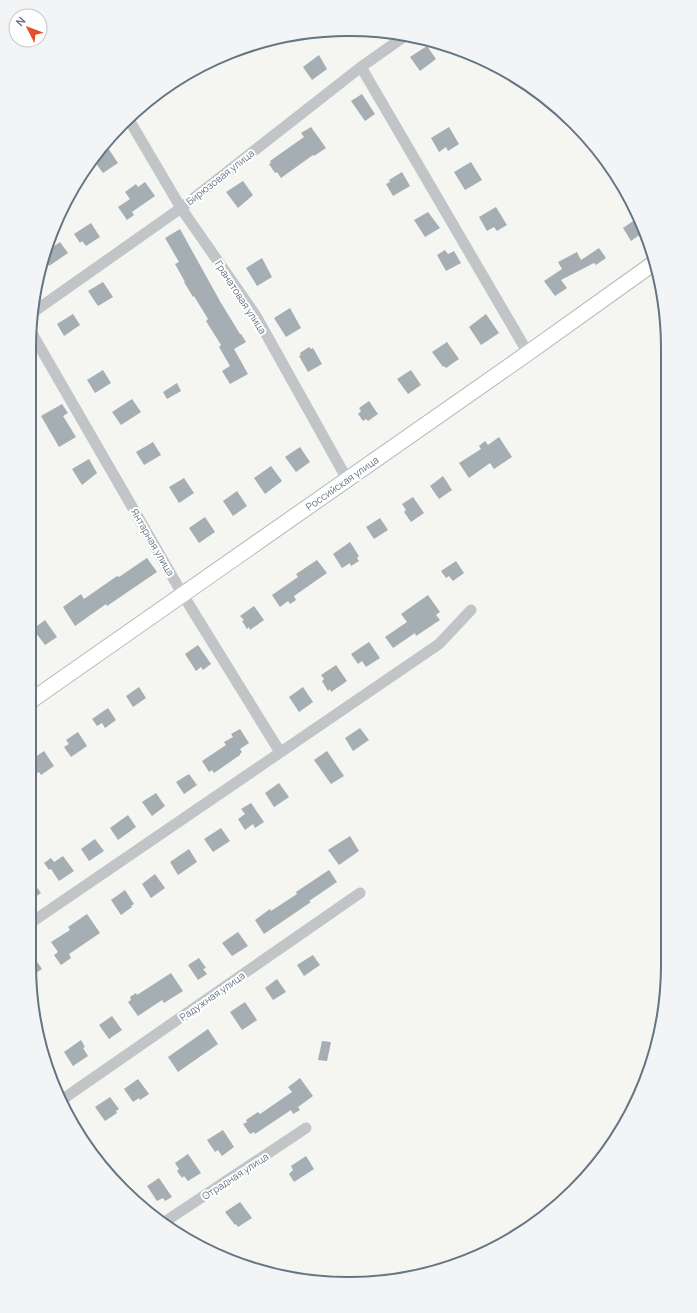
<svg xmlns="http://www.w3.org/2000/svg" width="697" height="1313" viewBox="0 0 697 1313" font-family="Manrope,sans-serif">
  <rect width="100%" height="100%" fill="#f5f5f2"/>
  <!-- building -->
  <path fill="#a5aeb3" d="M427 46 436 59 420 71 410 57Z
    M319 55 327 69 312 80 303 67Z
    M362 94 375 114 365 121 351 101Z
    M311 127 326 148 314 156 313 155 281 178 277 172 275 173 269 164 271 163 270 161 304 137 301 133Z
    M449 127 459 144 448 151 446 147 439 152 431 138Z
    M106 145 118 163 103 173 92 158 99 150Z
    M471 162 482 180 465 190 454 172Z
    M402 172 410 186 393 196 386 184 390 182 389 180Z
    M243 181 253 195 238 208 226 192Z
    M145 182 155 196 132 212 134 215 127 220 118 207 130 199 125 192 136 184 138 187Z
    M496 207 507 225 497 231 494 227 487 231 479 217Z
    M428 212 440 228 425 237 414 220Z
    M639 217 645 231 631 241 623 228Z
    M91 223 100 237 86 246 82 241 80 243 74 234Z
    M180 229 221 303 240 334H241L246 342 234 349 248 374 230 384 222 371 230 366 219 347 221 345 206 321 208 319 194 296 193 297 184 282H185L175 264 179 262 165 238Z
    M60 242 68 253 49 266 43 257 48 245 50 249Z
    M599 248 606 258 596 265 594 263 561 280 567 288 555 296 544 281 562 269 558 262 577 252 581 260Z
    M445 250 448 254 454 251 461 263 446 271 437 255Z
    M262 258 272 277 257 286 246 268Z
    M103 282 113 297 98 306 88 291Z
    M290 308 301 328 286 337 274 318Z
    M73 314 80 325 64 336 57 324Z
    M486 314 499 333 481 345 469 327Z
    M447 342 459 359 446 368 444 366 443 367 432 352Z
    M309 347 311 349 313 348 322 364 308 372 299 356 301 355 300 353Z
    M103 370 111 383 95 393 87 380Z
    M411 370 421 385 408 394 397 379Z
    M177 383 181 391 167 399 163 392Z
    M132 399 141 412 121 425 112 412Z
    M369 401 378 414 368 421 366 419 363 421 358 414 361 411 359 408Z
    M62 404 68 413 63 416 76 437 59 447 41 416Z
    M499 437 512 457 494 469 490 463 469 478 459 463 481 449 479 446 485 441 488 445Z
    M153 442 161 455 144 465 136 452Z
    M300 447 310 462 296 472 285 457Z
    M89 459 97 473 82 485 72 469Z
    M271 466 282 481 265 494 254 478Z
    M443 476 452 490 439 499 430 486Z
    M184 478 194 493 179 503 169 487Z
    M237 491 247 506 233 516 223 501Z
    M413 497 424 513 411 522 404 512 406 510 402 504Z
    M205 517 215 532 199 543 189 528Z
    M380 518 388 530 374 539 366 527Z
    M350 542 359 556 357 558 359 561 351 566 350 563 342 568 333 554Z
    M147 558 157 572 107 606 106 604 75 626 63 607 81 594 84 599 117 576 119 577Z
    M317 560 327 573 294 596 296 600 290 604 288 601 280 607 272 595 298 577 296 574Z
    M456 561 464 573 453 581 449 576 446 578 441 571Z
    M428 595 440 612 436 615 440 620 416 636 415 633 393 648 385 637 407 622 401 614Z
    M254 606 264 620 250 630 249 627 247 629 242 621 244 620 240 616Z
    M45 620 57 637 45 645 33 629Z
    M369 642 380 658 366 667 362 661 358 664 351 654Z
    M198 645 211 664 203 670 201 667 196 671 185 654Z
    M336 665 347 681 331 692 330 689 328 691 322 681 324 679 321 675Z
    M139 687 146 698 133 707 126 696Z
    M303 687 313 702 299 712 289 697Z
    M108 708 116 720 105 728 102 723 97 726 92 719Z
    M360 728 369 740 353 751 345 738Z
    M240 729 249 743 240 749 242 752 240 754V755L214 773 212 770 209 772 202 761 226 745 224 742 233 737 231 734Z
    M78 732 87 746 71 757 64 747 69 744 66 740Z
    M44 751 54 766 41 775 39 772 36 774 31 767 35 765 31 760Z
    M327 751 344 776 331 784 314 760Z
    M189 774 197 785 184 794 176 782Z
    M279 783 289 797 274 807 265 793Z
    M156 793 165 806 152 816 142 802Z
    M251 803 264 822 255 828 253 824 245 830 238 819 245 814 241 809Z
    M128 815 136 827 118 840 110 828Z
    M221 828 230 841 213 852 204 839Z
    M350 836 359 851 339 865 328 850Z
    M95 839 104 851 89 861 81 849Z
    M189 849 197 862 178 875 170 862Z
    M63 856 74 871 59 881 51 869 49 870 44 863 51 858 54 862Z
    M329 870 337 882 309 901 311 902 264 934 255 920 270 909 271 911 297 894 296 892Z
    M155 874 165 888 151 898 142 884Z
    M29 877 41 893 29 901Z
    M125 890 134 904 131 906 132 907 121 915 111 900Z
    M87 914 100 933 69 954 71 958 61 965 54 955 58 952 51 942 70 930 68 927Z
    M238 932 248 946 232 956 222 943Z
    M29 950 42 969 31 976 29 964Z
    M313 955 320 965 304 976 297 965Z
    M199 958 206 968 203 969 207 974 198 980 188 965Z
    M171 973 183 991 164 1003 162 1000 138 1016 128 1002 131 1000 130 997 136 993 137 995Z
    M277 979 286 992 273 1000 265 988Z
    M245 1002 257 1020 242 1030 230 1012Z
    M112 1016 122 1030 109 1039 99 1025Z
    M208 1029 218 1044 178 1072 168 1057Z
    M81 1040 85 1047 83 1048 88 1056 73 1066 64 1052Z
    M322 1041 331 1042 327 1061 318 1060Z
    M300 1078 313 1096 298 1107 300 1110 293 1114 291 1110 255 1134 254 1132 250 1134 243 1124 247 1122 246 1120 258 1112 260 1114 292 1092 288 1087Z
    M138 1079 149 1094 140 1100 139 1098 133 1102 124 1089Z
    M110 1097 119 1109 116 1111 117 1113 105 1121 95 1107Z
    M223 1130 234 1147 222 1156 218 1150 215 1152 207 1140Z
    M188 1154 201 1173 188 1181 184 1176 182 1178 177 1171 179 1169 175 1163Z
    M306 1156 314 1169 294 1182 289 1174 293 1170 291 1166Z
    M159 1178 172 1197 165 1201 163 1198 157 1201 147 1186Z
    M240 1202 252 1218 238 1227 236 1224 235 1225 225 1212Z"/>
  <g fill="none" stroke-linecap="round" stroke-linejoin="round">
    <defs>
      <path id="secondary" d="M29 702 528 353 654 263"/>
    </defs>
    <!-- secondary casing -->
    <use href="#secondary" stroke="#b3b8bd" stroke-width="17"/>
    <!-- minor -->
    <path stroke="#c1c5c8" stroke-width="11" d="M361 67 528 353
      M128 118 181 208 256 316 347 479
      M32 313 181 208 361 67 405 36
      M30 330 183 595 280 752
      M29 924 439 644 471 610
      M63 1099 360 893
      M163 1223 306 1128"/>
    <!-- secondary -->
    <use href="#secondary" stroke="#fff" stroke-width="15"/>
  </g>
  <g text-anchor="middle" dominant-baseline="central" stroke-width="4" stroke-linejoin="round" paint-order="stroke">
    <!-- street labels -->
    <g font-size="10" fill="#647583" stroke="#fff">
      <text transform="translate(220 177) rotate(-38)">Бирюзовая улица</text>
      <text transform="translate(241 297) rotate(57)">Гранатовая улица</text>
      <text transform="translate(342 483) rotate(-35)">Российская улица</text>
      <text transform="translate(153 542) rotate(60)">Янтарная улица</text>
      <text transform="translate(212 996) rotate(-35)">Радужная улица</text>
      <text transform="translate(235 1176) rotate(-33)">Отрадная улица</text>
    </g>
  </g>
  <!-- crop -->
  <path d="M0 0H697V1313H0ZM348 36H349A312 312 0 0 1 661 348V965A312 312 0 0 1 349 1277H348A312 312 0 0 1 36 965V348A312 312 0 0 1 348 36Z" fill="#f3f4f5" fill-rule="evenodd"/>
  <path fill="none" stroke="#647583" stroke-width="2" d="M348 36H349A312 312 0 0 1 661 348V965A312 312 0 0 1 349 1277H348A312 312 0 0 1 36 965V348A312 312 0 0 1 348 36Z"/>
  <!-- north arrow -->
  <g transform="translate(28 28) rotate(312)"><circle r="19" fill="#ffffff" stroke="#c1c8cd"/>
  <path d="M0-3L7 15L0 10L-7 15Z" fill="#e25125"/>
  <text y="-6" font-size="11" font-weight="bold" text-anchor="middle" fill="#647583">N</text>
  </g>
</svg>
